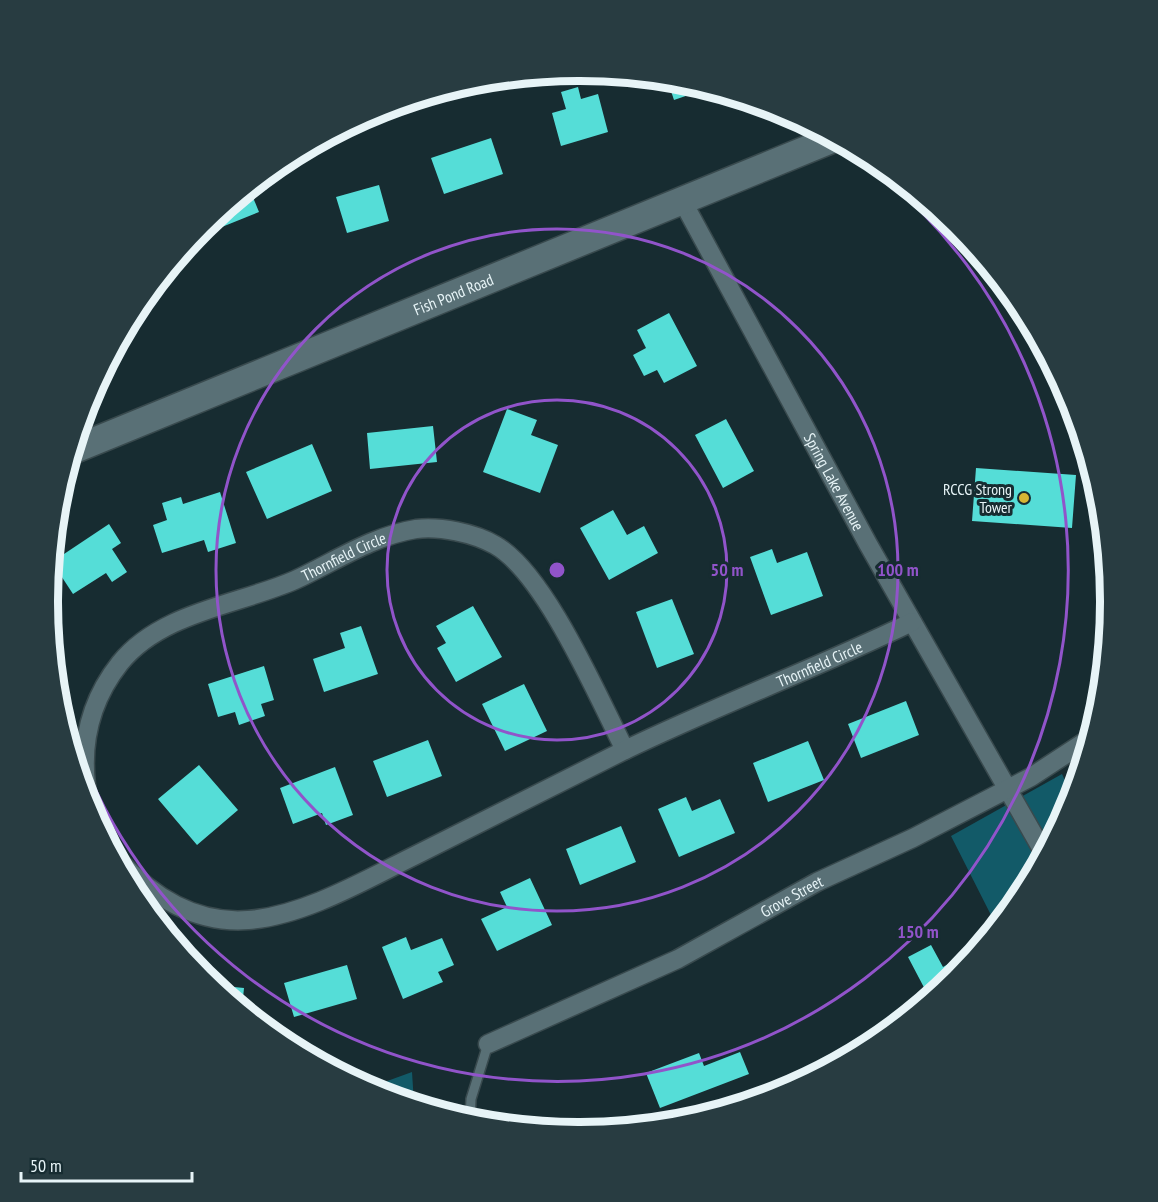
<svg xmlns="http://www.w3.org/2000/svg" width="1158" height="1202" viewBox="0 0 1158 1202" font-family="'PT Sans Narrow',sans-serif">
  <rect width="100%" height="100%" fill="#172c31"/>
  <!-- forest -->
  <path fill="#125a68" d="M1062 774 1072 795 1069 805 1020 896 996 925 951 836Z
    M412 1072 414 1103 368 1088Z"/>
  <!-- building -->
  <path fill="#55ddd7" d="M667 79 683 80 709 88 674 100Z
    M578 87 581 99 598 94 608 132 561 146 552 113 566 109 561 92Z
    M491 138 503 174 444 194 431 158Z
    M262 177 267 189 252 195 259 212 202 235 200 230 204 225Z
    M379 185 389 221 347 233 336 197Z
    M669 313 697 366 664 383 657 370 644 376 633 355 646 348 637 330Z
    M507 409 537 420 531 435 558 445 540 493 483 472Z
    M726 419 754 471 723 488 695 435Z
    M433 426 437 462 370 469 367 433Z
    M312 444 332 491 267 519 246 472Z
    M976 468 1076 475 1072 528 972 521Z
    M220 492 236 543 208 552 204 540 162 553 153 525 167 520 162 503 181 497 183 504Z
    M613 510 627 535 644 526 658 553 609 580 580 528Z
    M109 524 121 543 112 549 127 572 112 582 106 573 73 594 52 562Z
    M772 549 777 563 807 552 823 596 771 615 750 557Z
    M672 599 694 654 657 668 636 612Z
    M473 606 502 657 456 682 437 648 446 643 436 626Z
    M361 626 378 674 324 692 313 659 345 648 340 633Z
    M264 666 274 700 261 704 265 716 239 725 235 712 218 717 208 684Z
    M524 684 547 731 505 751 482 704Z
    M906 701 919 735 861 758 848 724Z
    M428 740 442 776 387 797 373 761Z
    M808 741 824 780 768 802 753 763Z
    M199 765 238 810 197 845 158 799Z
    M335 767 353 815 326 825 322 813 293 824 280 788Z
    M686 797 692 811 720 799 735 833 679 857 658 809Z
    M621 826 636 862 580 885 566 849Z
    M530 878 552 925 497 951 481 919 507 907 500 892Z
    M406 937 411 950 442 938 454 965 438 972 443 982 403 999 382 947Z
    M931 945 943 967 966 954 968 960 954 977 929 997 908 957Z
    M347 965 357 999 294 1017 284 983Z
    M214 985 244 988 242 1008Z
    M862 1042 864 1048 830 1066 827 1059Z
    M740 1052 749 1074 660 1108 646 1073 699 1053 704 1066Z"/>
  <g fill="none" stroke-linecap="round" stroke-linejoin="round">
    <defs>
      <path id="lane" d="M470 1120 471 1099 488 1044"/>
      <g id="street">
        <path id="s1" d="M683 202 868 544 1044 853"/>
        <path id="s2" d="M90 808C78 755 86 706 120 663 161 612 238 605 295 580 334 562 372 536 416 529 440 526 474 533 495 545 545 573 598 697 625 750"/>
        <path id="s3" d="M118 860C153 897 195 924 248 920 304 916 367 879 416 855 485 820 554 785 623 751 718 705 817 668 912 622"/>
        <path id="s4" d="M488 1044 678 959 817 882 913 838 1031 777 1089 739"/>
      </g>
      <g id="secondary">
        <path id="s5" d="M73 450 835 138"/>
      </g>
    </defs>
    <!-- lane casing -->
    <use href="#lane" stroke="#394a4e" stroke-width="12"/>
    <!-- street casing -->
    <use href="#street" stroke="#394a4e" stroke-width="21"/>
    <!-- secondary casing -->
    <use href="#secondary" stroke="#394a4e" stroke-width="30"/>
    <!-- lane -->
    <use href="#lane" stroke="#597076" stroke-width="9"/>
    <!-- street -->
    <use href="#street" stroke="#597076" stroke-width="18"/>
    <!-- secondary -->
    <use href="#secondary" stroke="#597076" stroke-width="27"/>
  </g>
  <!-- distance rings -->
  <g fill="none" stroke="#9154ca" stroke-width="3">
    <circle cx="557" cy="570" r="170"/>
    <circle cx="557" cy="570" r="341"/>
    <path d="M781 111A511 511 0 1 1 54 659"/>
  </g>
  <!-- markers -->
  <circle fill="#d6b534" stroke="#172c31" stroke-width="2" cx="1024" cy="498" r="6"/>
  <g text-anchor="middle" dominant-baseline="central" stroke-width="6" stroke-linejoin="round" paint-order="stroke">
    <!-- street labels -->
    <g font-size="16" fill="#e7f4f7" stroke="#172c31">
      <text stroke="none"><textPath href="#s5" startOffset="411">Fish Pond Road</textPath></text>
      <text stroke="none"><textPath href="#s1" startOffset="318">Spring Lake Avenue</textPath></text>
      <text stroke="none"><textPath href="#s2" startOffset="404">Thornfield Circle</textPath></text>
      <text stroke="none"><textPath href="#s3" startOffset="776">Thornfield Circle</textPath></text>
      <text stroke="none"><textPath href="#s4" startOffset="338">Grove Street</textPath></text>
    </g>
    <!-- poi labels -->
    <g font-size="16" fill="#e7f4f7" stroke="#172c31" text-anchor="end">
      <text x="1012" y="489">RCCG Strong<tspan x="1012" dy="18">Tower</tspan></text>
    </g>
  </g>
  <!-- crop -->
  <path d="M0 0H1158V1202H0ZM578 81H580A520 520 0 0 1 1100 601V602A520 520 0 0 1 580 1122H578A520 520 0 0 1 58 602V601A520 520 0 0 1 578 81Z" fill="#283c41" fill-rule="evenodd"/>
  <path fill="none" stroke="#e7f4f7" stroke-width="8" d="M578 81H580A520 520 0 0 1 1100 601V602A520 520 0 0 1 580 1122H578A520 520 0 0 1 58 602V601A520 520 0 0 1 578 81Z"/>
  <circle cx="557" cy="570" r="9" fill="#9154ca" stroke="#172c31" stroke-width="3"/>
  <g font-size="18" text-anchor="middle" font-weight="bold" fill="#9154ca" stroke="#172c31" stroke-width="6" stroke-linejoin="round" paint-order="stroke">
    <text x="727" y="576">50 m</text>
    <text x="898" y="576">100 m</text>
    <text x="918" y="938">150 m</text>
  </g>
  <!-- scale -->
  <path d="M21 1172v9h171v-9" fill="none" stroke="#e7f4f7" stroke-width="3"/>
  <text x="30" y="1172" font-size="18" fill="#e7f4f7" stroke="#172c31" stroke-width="4.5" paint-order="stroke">50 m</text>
</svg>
